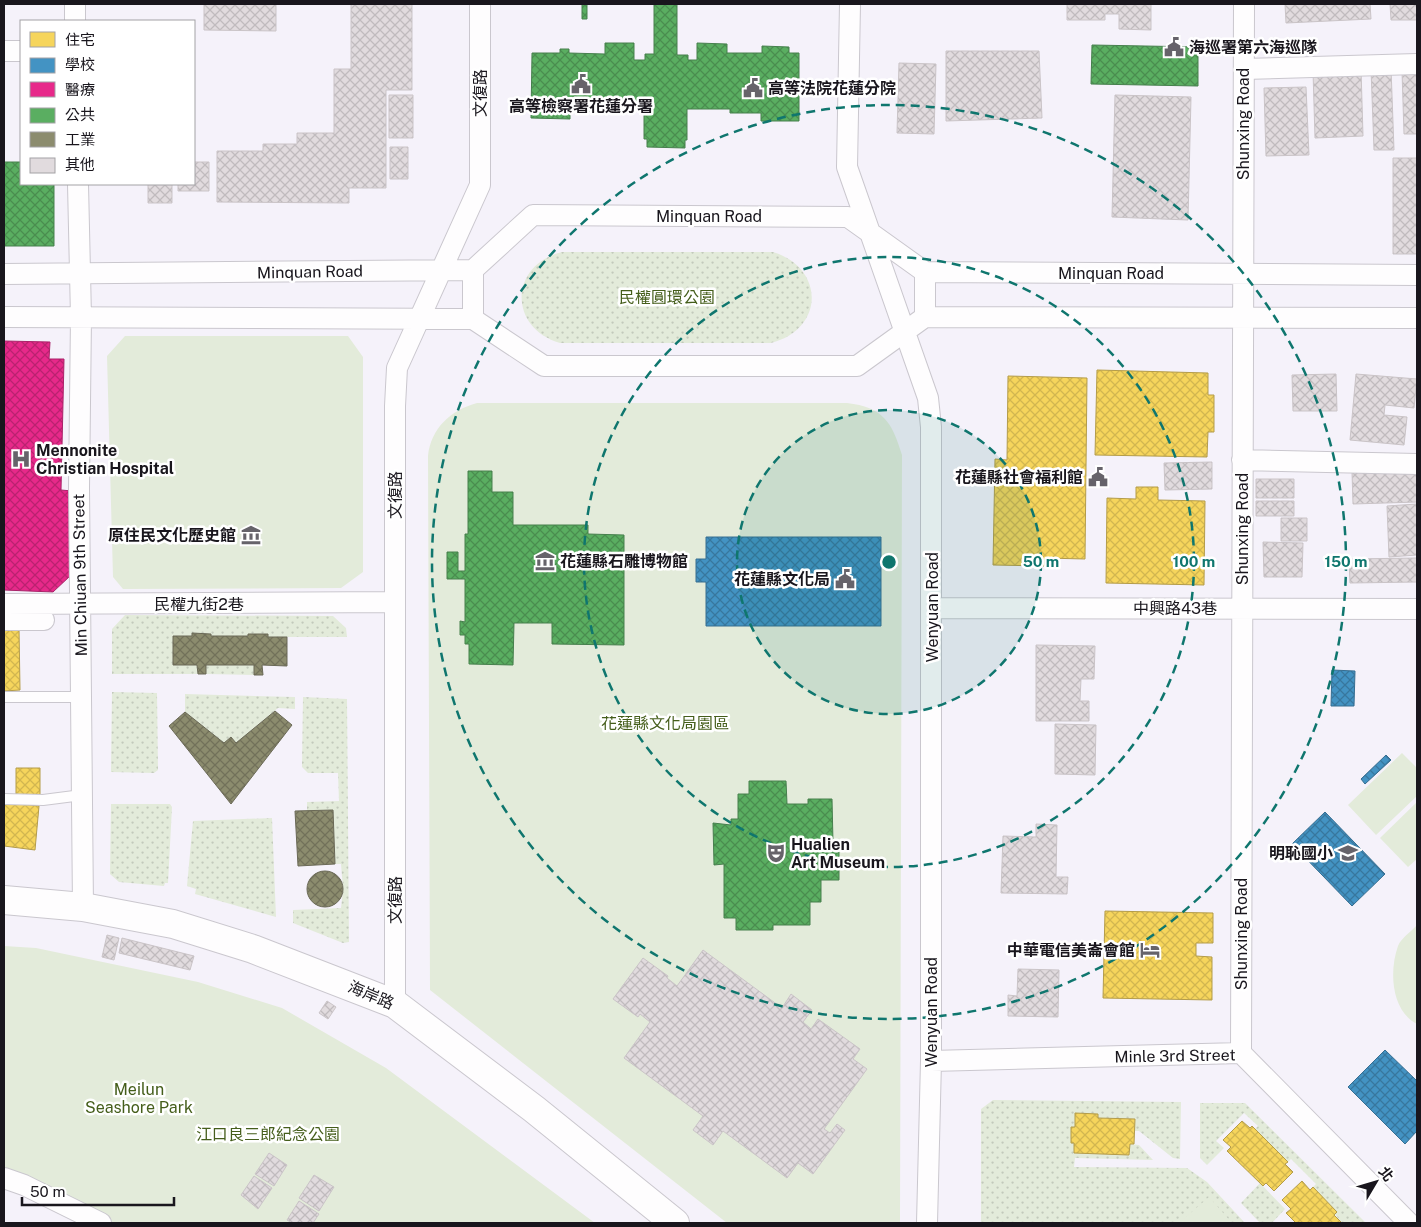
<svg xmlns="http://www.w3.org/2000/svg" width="1421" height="1227" viewBox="0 0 1421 1227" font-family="'Public Sans','Noto Sans TC',sans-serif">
  <defs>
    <pattern id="grass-dots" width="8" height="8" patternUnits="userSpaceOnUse" patternTransform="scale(1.25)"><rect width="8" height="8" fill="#e3ebda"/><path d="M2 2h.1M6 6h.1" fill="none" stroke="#c2c9bb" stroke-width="1.8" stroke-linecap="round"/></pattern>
    <pattern id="homes-cross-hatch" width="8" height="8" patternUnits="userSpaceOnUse" patternTransform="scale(1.25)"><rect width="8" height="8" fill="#f6d55c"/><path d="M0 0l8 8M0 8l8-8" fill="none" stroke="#d2b650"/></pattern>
    <pattern id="schools-cross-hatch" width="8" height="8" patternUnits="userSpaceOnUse" patternTransform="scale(1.25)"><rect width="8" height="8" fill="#4393c3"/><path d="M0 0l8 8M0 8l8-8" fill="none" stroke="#37779e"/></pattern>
    <pattern id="health-cross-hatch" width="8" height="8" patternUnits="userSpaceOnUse" patternTransform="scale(1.25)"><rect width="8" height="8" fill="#e7298a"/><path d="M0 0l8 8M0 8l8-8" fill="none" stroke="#ba2270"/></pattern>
    <pattern id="public-cross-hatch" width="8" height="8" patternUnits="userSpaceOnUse" patternTransform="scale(1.25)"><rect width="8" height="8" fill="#5aae61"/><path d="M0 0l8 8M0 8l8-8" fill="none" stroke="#4a8d4f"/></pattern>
    <pattern id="industry-cross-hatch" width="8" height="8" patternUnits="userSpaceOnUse" patternTransform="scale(1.25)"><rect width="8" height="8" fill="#8c8c6e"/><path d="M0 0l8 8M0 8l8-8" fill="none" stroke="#72715a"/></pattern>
    <pattern id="building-cross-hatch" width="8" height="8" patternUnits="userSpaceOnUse" patternTransform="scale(1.25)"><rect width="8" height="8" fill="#e1dbde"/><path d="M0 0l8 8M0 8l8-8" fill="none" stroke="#c0bbbe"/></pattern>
  </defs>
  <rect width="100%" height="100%" fill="#f5f2fa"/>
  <!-- grass -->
  <path fill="url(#grass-dots)" d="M562 252H773C825 268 825 329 771 343H560C508 328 509 265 562 252Z
    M125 615 333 616 346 628 347 637H268V634H249L248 636H211V634L192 633V636H173V665H197L198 674H112V629Z
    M206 665H254V675L206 674Z
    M112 692 157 693 158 770 154 773 111 772Z
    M185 694 295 697V709L278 708 236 743 231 737 224 743 185 712Z
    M303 697 347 699 349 942 343 943 293 923V910L341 908 343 889 341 864H335L333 810 307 811V802L339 801 338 773H308L302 767Z
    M111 804H170L172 807 168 883H165L164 886 119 882 110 874Z
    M272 818 276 917 195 894 196 889 187 886 193 821Z
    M993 1100 1181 1102 1180 1159 1173 1158 1139 1131H1135V1119L1098 1118V1114H1075V1127H1071V1143H1074V1153L1129 1155 1130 1144 1139 1145 1153 1160 1075 1158 1074 1167 1187 1168 1207 1182 1245 1223H981V1109Z
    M1200 1103H1245L1366 1223H1342L1313 1187 1316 1184 1291 1159 1288 1162 1255 1129 1258 1126 1244 1113 1216 1141 1224 1148 1207 1165 1200 1158Z
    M1260 1183 1285 1209 1272 1223H1260L1241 1203Z"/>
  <!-- park -->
  <path fill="#e3ebda" d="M125 336H348L363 357V572L341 588 123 589 113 577 107 356Z
    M477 403H847C883 407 892 422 902 455L900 1223H727L430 990 428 456C431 428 451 410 477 403Z
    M1402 753 1417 768V796L1376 835 1348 805Z
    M1417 802V859L1408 867 1380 838Z
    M1417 925V1024C1391 1011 1389 971 1398 946 1401 938 1412 931 1417 925Z
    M4 946 36 948 198 982 282 1008 386 1068 595 1223H110L4 1172Z
    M1209 1197 1232 1223H1179Z"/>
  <!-- homes -->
  <path fill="url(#homes-cross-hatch)" stroke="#b49c49" d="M1097 370 1208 373V395H1214V432H1208L1207 457 1095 455Z
    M1008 376 1087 378 1085 559 1045 558 1044 566 993 565 995 459 1007 460Z
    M1136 487H1158V500L1205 501 1204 585 1106 583 1107 498 1136 499Z
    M4 628H19L20 690 4 691Z
    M16 768H40V797H16Z
    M4 802 39 806 35 850 4 846Z
    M1105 911 1213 913V943H1196V956L1212 957V1000L1103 998Z
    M1075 1113 1098 1114V1118L1135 1119 1134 1144H1130L1129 1155 1074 1153V1143H1071V1127H1075Z
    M1242 1121 1250 1128 1252 1126 1288 1162 1285 1164 1293 1172 1274 1191 1266 1183 1263 1186 1227 1151 1231 1147 1223 1140Z
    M1302 1181 1310 1190 1313 1187 1337 1212 1334 1215 1342 1223H1296L1286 1213 1291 1209 1282 1200Z"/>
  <!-- schools -->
  <path fill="url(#schools-cross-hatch)" stroke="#366e91" d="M706 537H881V626H706V582H696V559H706Z
    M1332 670 1355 671 1354 706H1331Z
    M1386 755 1391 760 1365 784 1361 779Z
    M1325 812 1385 874 1352 906 1292 844Z
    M1385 1050 1417 1081V1131L1405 1144 1348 1087Z"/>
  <!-- health -->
  <path fill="url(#health-cross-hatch)" stroke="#a92369" d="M4 341 50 342 49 359H64L61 490 72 491 70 576 53 592 4 590Z"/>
  <!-- public -->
  <path fill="url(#public-cross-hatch)" stroke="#46804d" d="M582 4H587V19H582Z
    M654 4H677V55H688V60H697V43L727 44V53H762V46L789 47V53H799V121H761V113H730V109H687V140H685V148L647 147V139H644V108H603V112L570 111V119L531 118 532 53H560V49H569V53L605 54V43H634V60H645V54H654Z
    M1092 45 1198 47V86L1091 84Z
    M4 162H21V184H54V246H4Z
    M468 471H492V492H513V525H588V534L624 535V645L552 644V623H514L513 665 469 664V644H465V635H460V621L465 622V579H447V552H458V571H465V534H468Z
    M749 781H786L787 804H808V799H832L833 843H839V880H821V902H810V925H773V930H736V918H724V864L714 865 713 823 731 825V819H738V794H749Z"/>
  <!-- industry -->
  <path fill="url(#industry-cross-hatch)" stroke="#6a6956" d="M192 633 211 634V636H248V634H268V637H287V666L262 665 263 675H254V665H206V674H198L197 665H173V636H192Z
    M275 711 292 725 231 804 169 726 185 712 224 743 231 737 236 743Z
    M333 810 335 864 298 866 295 811Z
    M307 889a18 18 0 1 1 36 0a18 18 0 1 1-36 0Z"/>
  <!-- building -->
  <path fill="url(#building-cross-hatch)" stroke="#cac4c7" d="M204 4H276V31L204 30Z
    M351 4H412V90H386V188H349V203L217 202V151H263V144H297V133H334V69H351Z
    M1067 4H1151V30L1119 29V14H1105V20H1067Z
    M1285 4H1370L1371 19 1286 23Z
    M1390 4H1417V20H1391Z
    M946 51H1039L1042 118 946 121Z
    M899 63 936 64 934 134 897 133Z
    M1391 68 1394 150H1374L1371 69Z
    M1361 69 1363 136 1315 138 1313 71Z
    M1402 71H1417V134H1404Z
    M1306 87 1309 155 1266 156 1264 88Z
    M389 95H413V138H389Z
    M1115 95 1191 97 1188 220 1112 217Z
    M390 147H408V179H390Z
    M1393 158H1417V254H1393Z
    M194 162H209V191H178V184H194Z
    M148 184H172V203H148Z
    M1336 374 1337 411H1293L1292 375Z
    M1356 374 1417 379 1414 408 1385 405 1384 415 1407 417 1404 445 1350 440Z
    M1212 462V489L1165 490 1164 463Z
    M1417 470V502L1353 504 1352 472Z
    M1256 479H1294V498H1256Z
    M1256 501H1294V516H1256Z
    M1417 504V555L1389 557 1387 506Z
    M1281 518H1307V541H1281Z
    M1263 542 1303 543 1302 577H1264Z
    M1417 558V582L1350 583 1349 559Z
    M1036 645 1095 646 1094 679H1081L1080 701H1089V721H1036Z
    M1055 724 1096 725 1095 775 1055 774Z
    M1036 824 1057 825 1056 877H1068L1067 894 1001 893 1003 836 1036 837Z
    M107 935 119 938 114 960 102 957Z
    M122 938 194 956 190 970 119 953Z
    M703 950 782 1008 791 994 812 1010 803 1022 811 1029 818 1019 860 1049 853 1059 867 1069 824 1129 830 1133 837 1124 845 1130 813 1174 798 1163 787 1178 723 1131 713 1145 693 1130 703 1116 624 1058 650 1022 640 1014 638 1017 613 999 643 958 668 976 667 978 677 986Z
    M1018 969 1059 970 1058 1017 1008 1016V995L1017 996Z
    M327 1001 336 1007 328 1019 319 1013Z
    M269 1153 287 1165 274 1186 255 1174Z
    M314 1175 334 1187 319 1211 299 1198Z
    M254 1176 272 1188 258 1209 241 1195Z
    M299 1201 319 1214 313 1223H292L287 1220Z"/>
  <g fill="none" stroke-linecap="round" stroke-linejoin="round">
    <defs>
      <path id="service" d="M4 697H81
        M4 799 43 800 82 795"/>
      <path id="minor" d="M850 4 847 167 928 398 931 427V1061L927 1223
        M75 21V4
        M4 51H21
        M1244 69 1417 64
        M78 184 81 317 79 488 83 907
        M4 274 473 270 533 215 848 217 925 272 1417 275
        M4 317 473 319 544 366H857L925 317 1417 318
        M925 317V272
        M473 319V270
        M1242 460 1417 464
        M4 604 395 602
        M932 608 1417 609
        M4 620H44
        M395 1004V406L397 368 480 185V4
        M1241 1053 1244 4
        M931 1061 1241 1053 1409 1223
        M4 1178 24 1185 101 1223"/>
      <path id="secondary" d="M4 900 83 907 173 924 253 949 395 1004 534 1109 675 1223"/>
    </defs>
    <!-- service casing -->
    <use href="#service" stroke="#cac7ce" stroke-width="12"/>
    <!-- minor casing -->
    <use href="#minor" stroke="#cac7ce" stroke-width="22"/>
    <!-- secondary casing -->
    <use href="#secondary" stroke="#cac7ce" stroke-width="30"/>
    <!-- service -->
    <use href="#service" stroke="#fefdfe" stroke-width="10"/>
    <!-- minor -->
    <use href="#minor" stroke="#fefdfe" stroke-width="20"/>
    <!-- secondary -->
    <use href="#secondary" stroke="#fefdfe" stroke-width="28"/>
  </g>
  <!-- distance rings -->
  <circle cx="889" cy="562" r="152" fill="#0f766e" fill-opacity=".12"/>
  <g fill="none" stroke="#0f766e" stroke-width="2.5" stroke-dasharray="9 6">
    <circle cx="889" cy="562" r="152"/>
    <circle cx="889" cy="562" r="305"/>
    <circle cx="889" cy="562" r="457"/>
  </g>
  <!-- icons -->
  <defs>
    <symbol id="civic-bare" viewBox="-9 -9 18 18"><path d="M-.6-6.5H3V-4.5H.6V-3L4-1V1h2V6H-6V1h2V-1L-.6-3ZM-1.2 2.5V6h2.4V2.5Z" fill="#66636a" stroke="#fff" stroke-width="2.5" paint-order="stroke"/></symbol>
    <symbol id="hospital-bare" viewBox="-9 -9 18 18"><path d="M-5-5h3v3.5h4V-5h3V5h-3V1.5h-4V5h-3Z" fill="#66636a" stroke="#fff" stroke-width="2.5" paint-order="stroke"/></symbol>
    <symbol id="museum-bare" viewBox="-9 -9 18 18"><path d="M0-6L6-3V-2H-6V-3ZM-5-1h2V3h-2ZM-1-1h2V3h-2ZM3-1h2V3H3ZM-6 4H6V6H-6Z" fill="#66636a" stroke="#fff" stroke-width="2.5" paint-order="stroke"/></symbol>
    <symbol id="theatre-bare" viewBox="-9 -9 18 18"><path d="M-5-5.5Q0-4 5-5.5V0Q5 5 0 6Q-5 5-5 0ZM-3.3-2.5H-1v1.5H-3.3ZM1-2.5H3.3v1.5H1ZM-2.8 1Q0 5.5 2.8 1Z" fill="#66636a" stroke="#fff" stroke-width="2.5" paint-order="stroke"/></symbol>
    <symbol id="school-bare" viewBox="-9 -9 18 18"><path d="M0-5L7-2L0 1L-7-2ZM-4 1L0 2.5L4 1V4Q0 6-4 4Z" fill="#66636a" stroke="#fff" stroke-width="2.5" paint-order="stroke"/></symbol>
    <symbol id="hotel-bare" viewBox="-9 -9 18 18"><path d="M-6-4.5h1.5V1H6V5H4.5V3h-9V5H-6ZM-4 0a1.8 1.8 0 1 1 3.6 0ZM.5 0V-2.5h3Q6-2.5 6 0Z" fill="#66636a" stroke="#fff" stroke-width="2.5" paint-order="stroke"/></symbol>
  </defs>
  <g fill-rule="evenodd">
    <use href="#civic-bare" x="1160" y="33" width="28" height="28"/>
    <use href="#civic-bare" x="567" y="70" width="28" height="28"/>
    <use href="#civic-bare" x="739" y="74" width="28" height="28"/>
    <use href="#hospital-bare" x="7" y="445" width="28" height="28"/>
    <use href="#civic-bare" x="1084" y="463" width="28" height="28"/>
    <use href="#museum-bare" x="237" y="521" width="28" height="28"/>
    <use href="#museum-bare" x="531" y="547" width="28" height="28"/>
    <use href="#civic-bare" x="831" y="565" width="28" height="28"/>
    <use href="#theatre-bare" x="762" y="839" width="28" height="28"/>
    <use href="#school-bare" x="1334" y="839" width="28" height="28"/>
    <use href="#hotel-bare" x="1136" y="936" width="28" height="28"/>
  </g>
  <g text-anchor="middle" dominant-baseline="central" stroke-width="5" stroke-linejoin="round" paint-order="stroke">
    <!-- poi labels -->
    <g font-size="16" font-weight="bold" fill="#19161d" stroke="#fff" text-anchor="start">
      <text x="1189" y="47">海巡署第六海巡隊</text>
      <text x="768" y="88">高等法院花蓮分院</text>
      <text x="581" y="106" text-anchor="middle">高等檢察署花蓮分署</text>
      <text x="36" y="450">Mennonite<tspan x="36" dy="18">Christian Hospital</tspan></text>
      <text x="1083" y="477" text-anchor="end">花蓮縣社會福利館</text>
      <text x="236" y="535" text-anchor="end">原住民文化歷史館</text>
      <text x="560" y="561">花蓮縣石雕博物館</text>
      <text x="830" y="579" text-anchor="end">花蓮縣文化局</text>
      <text x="791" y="844">Hualien<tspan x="791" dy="18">Art Museum</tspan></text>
      <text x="1333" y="853" text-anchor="end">明恥國小</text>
      <text x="1135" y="950" text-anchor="end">中華電信美崙會館</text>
    </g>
    <!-- street labels -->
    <g font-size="16" fill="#19161d" stroke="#fff">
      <text transform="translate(480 93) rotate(-90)">文復路</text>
      <text transform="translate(1243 124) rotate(-90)">Shunxing Road</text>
      <text x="709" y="216">Minquan Road</text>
      <text transform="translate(310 272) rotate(-1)">Minquan Road</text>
      <text x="1111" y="273">Minquan Road</text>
      <text transform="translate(395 495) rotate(-90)">文復路</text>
      <text transform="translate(1242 529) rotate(-90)">Shunxing Road</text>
      <text transform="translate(80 575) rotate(-91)">Min Chiuan 9th Street</text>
      <text x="199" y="604">民權九街2巷</text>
      <text transform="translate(932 607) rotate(-90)">Wenyuan Road</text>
      <text x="1175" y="608">中興路43巷</text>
      <text transform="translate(395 900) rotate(-90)">文復路</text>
      <text transform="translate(1241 934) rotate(-90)">Shunxing Road</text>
      <text transform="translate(371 995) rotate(23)">海岸路</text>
      <text transform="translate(931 1012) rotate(-90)">Wenyuan Road</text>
      <text transform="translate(1175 1056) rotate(-1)">Minle 3rd Street</text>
    </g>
    <!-- park labels -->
    <g font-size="16" fill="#455e1b" stroke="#fff">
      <text x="667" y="297">民權圓環公園</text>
      <text x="665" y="723">花蓮縣文化局園區</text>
      <text x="139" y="1089">Meilun<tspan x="139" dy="18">Seashore Park</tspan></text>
      <text x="268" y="1134">江口良三郎紀念公園</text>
    </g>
  </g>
  <circle cx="889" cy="562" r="8" fill="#0f766e" stroke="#fff" stroke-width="2.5"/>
  <g font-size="15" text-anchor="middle" font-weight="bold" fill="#0f766e" stroke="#fff" stroke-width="5" stroke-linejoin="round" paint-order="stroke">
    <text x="1041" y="567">50 m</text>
    <text x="1194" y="567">100 m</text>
    <text x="1346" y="567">150 m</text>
  </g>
  <!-- border -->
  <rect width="1421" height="1227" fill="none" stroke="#19161d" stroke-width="10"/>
  <!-- legend -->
  <rect x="20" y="20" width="175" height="165" fill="#ffffff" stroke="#a3a2a5"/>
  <rect x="30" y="32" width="25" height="15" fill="#f6d55c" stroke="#a3a2a5"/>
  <text x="65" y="45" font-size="15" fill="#19161d">住宅</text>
  <rect x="30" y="58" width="25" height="15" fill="#4393c3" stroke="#a3a2a5"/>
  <text x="65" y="70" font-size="15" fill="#19161d">學校</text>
  <rect x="30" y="82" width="25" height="15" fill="#e7298a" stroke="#a3a2a5"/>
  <text x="65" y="95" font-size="15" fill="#19161d">醫療</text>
  <rect x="30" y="108" width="25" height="15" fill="#5aae61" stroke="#a3a2a5"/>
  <text x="65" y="120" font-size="15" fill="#19161d">公共</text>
  <rect x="30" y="132" width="25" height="15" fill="#8c8c6e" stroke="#a3a2a5"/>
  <text x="65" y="145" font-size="15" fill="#19161d">工業</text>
  <rect x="30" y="158" width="25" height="15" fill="#e1dbde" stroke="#a3a2a5"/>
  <text x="65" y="170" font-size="15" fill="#19161d">其他</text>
  <!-- north arrow -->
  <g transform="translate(1376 1182) rotate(52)" stroke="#ffffff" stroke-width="4" paint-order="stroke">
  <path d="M0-4L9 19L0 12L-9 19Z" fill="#19161d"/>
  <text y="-8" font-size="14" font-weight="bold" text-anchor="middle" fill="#19161d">北</text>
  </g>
  <!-- scale -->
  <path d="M22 1197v8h152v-8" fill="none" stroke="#19161d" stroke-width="2.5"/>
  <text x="30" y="1197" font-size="15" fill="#19161d" stroke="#ffffff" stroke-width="4" paint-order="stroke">50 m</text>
</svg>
